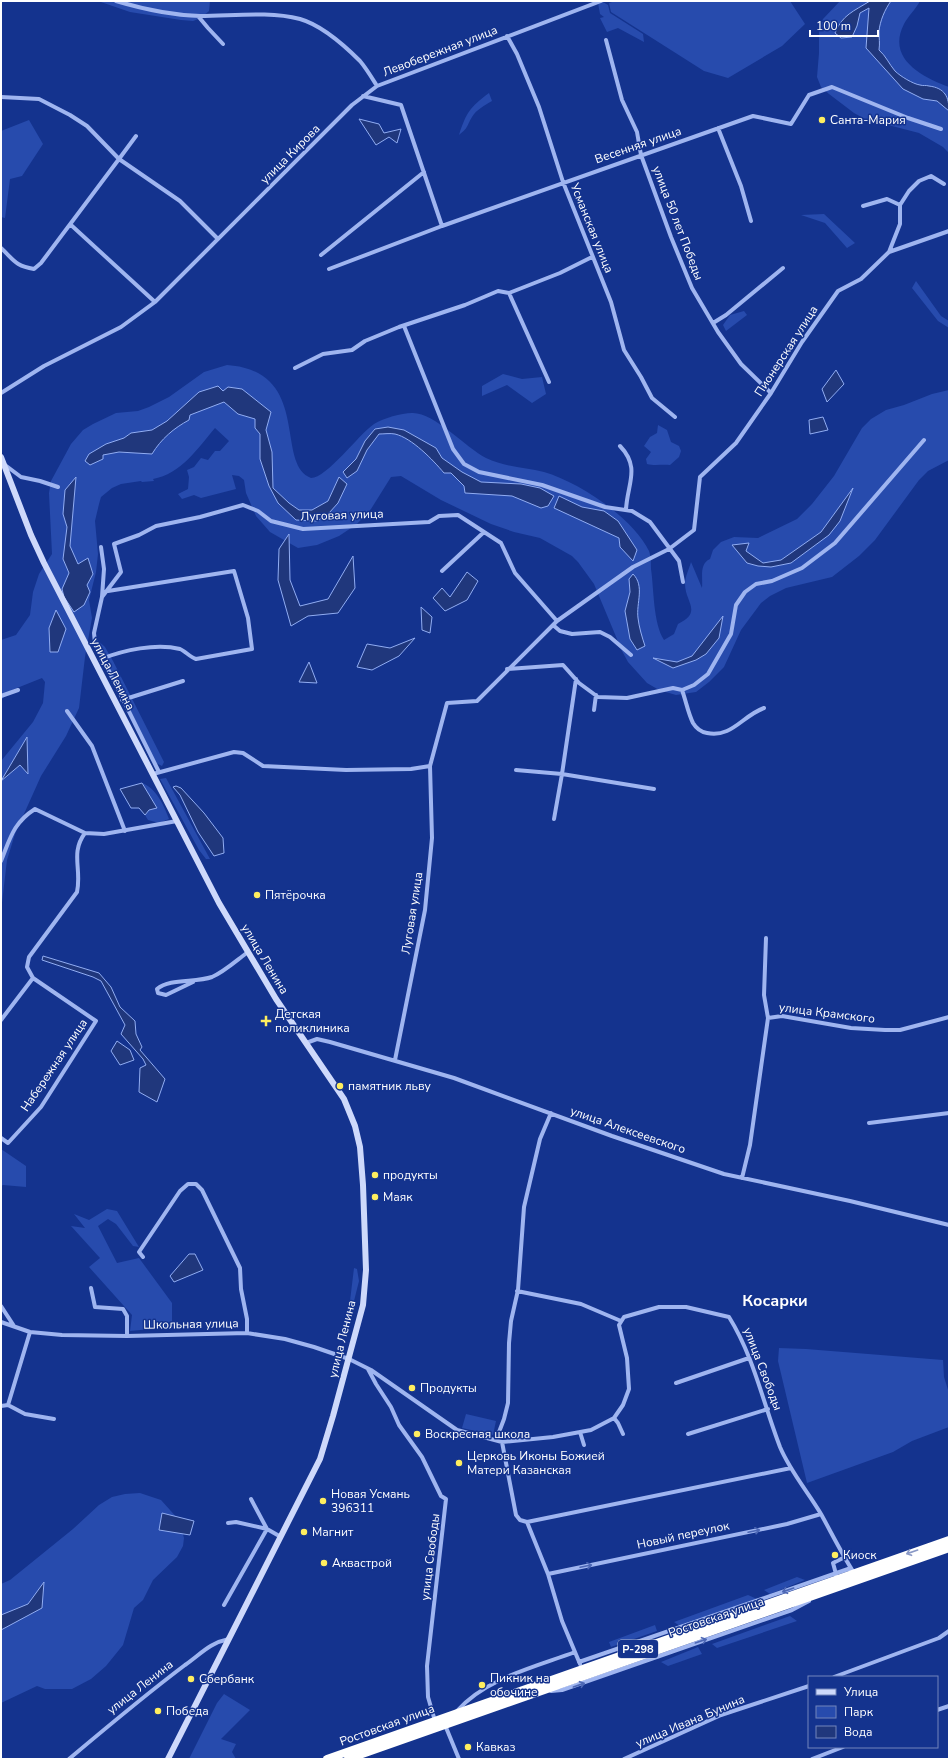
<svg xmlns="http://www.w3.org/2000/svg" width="950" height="1760" viewBox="0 0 950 1760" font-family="'Nunito Sans',sans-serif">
  <rect width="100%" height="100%" fill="#14338e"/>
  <!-- green -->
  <path fill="#274bad" d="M98 1H210L209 11 201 18 193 21 181 20 130 12Z
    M615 1H790L805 24 782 46 728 78 704 71 611 12 609 3Z
    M840 1H920C916 9 908 16 904 24 886 59 923 77 949 87V153L943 147 919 133 865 119 854 113 829 94 821 87 817 77 819 53V29L823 19Z
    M603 2 608 5 610 13 643 34 644 42 618 28 607 32 600 18 604 17 600 14 598 3Z
    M489 93 492 101C485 105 476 110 472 117 466 127 469 127 459 135 466 113 470 107 489 93Z
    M29 120 43 144 22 176 10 179 5 218 1 217V131Z
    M824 214 855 243 847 248 825 223 801 215Z
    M916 281 941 316 949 321V328L938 321 912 288Z
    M744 311 747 315 726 331 723 325 730 315Z
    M227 365C313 371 274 464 311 478 327 478 358 435 374 424 384 418 401 413 412 413 434 412 465 447 486 458 504 467 525 467 544 472 579 482 633 518 649 551 651 556 651 564 651 569 654 589 653 623 664 640L674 634 678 624C703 612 685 602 685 584 685 577 689 569 691 562L702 588C703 577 699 564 710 559L713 550 721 542 734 537 758 538 797 519 812 504 834 476 862 428 871 419 886 410 904 405 932 394 949 390V460L928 471 919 480 875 540 859 556 832 577 786 588 770 596 761 603 741 630 724 667 709 682 696 692 676 695 659 690 647 683 628 662 622 651 594 584 578 562 572 556 540 538 514 532 491 524 441 500 401 476 391 477 371 509 357 524 339 536 317 545 298 548 270 532 256 516 246 493 244 480 239 476 232 475 236 489 201 498 194 495 182 499 178 494 188 489 189 477 187 470 194 467 201 458 208 460 215 451H220L229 441 215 428C198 448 181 474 153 479L154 481 142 482 141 481 121 484 112 488 101 497 99 504 95 521 98 554 96 572 89 600 92 618 85 657 79 708 66 736 41 776 15 834 7 860 1 911V761L33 722 43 703 45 682 42 678 12 690 1 700V640L16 635 30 615 33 592 39 574 52 554 49 493 51 481 71 444 83 430 93 424 116 413 138 411 149 407 169 397 204 372Z
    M503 374 522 379 542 377 546 394 532 403 507 385 482 396V386Z
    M658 425 667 430 671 442 679 446 681 451 679 457 670 465C662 464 655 466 647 464L646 459 651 452 644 446 650 437 657 433Z
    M96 639 105 647 113 661 164 762 162 766 156 763 99 648Z
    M166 778 210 859H206L199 850 160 779Z
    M142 783C156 788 164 805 169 819L159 823 148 820 145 815 149 810 157 808Z
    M1 1149 26 1166V1187L3 1185 1 1186Z
    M107 1209 117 1211 139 1247 133 1246 116 1224 108 1219 98 1226 117 1263 139 1258 172 1303V1327L130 1331 132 1315 89 1267 100 1258 71 1226 85 1228 74 1214 89 1220Z
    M354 1268 357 1269 359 1281 350 1317 344 1320 350 1301Z
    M779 1348 806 1349 943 1360 944 1377 949 1393V1427L912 1441 893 1452 807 1483 778 1361Z
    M466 1414 496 1421 493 1435 462 1428Z
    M140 1493 161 1500 179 1520 184 1538 183 1546 177 1557 153 1580 143 1600 134 1608 123 1645 106 1666 91 1679 72 1689H45L37 1686 1 1703V1584L10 1580 73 1529 99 1505 112 1497 125 1494Z
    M797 1577 805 1580 770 1594 764 1590Z
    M748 1595 757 1599 680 1626 674 1622Z
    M790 1616 797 1621 717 1648 712 1644Z
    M655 1625 657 1631 611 1647 609 1642Z
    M698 1647 702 1654 668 1666 661 1662Z
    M224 1694 250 1710 221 1739 236 1744 232 1752 236 1759H189L217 1703Z"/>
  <!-- water -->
  <path fill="#20377c" stroke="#91adf3" d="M870 1H891C885 9 880 21 879 31 879 38 880 43 879 50 886 56 889 64 895 71 900 76 913 84 920 85 923 86 926 85 929 86 945 88 949 97 949 111L937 101 923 99 903 89 866 48 869 8 860 13 857 26 852 37 841 38 835 33C842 15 854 11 870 1Z
    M359 119 379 124 384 133 401 129 397 143 389 137 376 145Z
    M836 370 844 384 827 402 822 389Z
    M218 386 223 391 228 387 242 389 271 412 266 430 272 452 273 488 289 503 299 510H312L328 501 339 477 347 484 338 503 329 513 317 521 296 520 278 503 269 486 260 459V434L255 428V419L238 414 224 402 190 415 189 420C174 428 161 439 152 454L119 452 103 455V459L90 465 85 461 89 454 106 444 124 438 131 433 152 430 167 421 199 392Z
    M823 417 828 430 810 434 809 420Z
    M388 427 404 430 436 448 442 458 462 472 481 482 521 484 540 488 554 496 548 506 541 508 512 496 465 493 464 486 451 473H444C433 460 412 438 395 434 390 433 384 434 379 434L367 450 357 471 347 478 343 472 356 459 365 441 375 429Z
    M76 477 70 546 78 564 88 558 93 574 87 585 90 592 84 605 74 612 64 597 62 589 69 573 63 559 67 527 63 514 65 490Z
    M853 488 840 521 829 535 791 563 771 567 758 566 747 563 732 545 749 543 746 551 763 563 781 560 821 532Z
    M559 496 582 507 604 511 618 521 637 550 633 561 620 547 619 538 554 508Z
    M289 534 290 580 300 606 328 599 353 556 355 588 338 613 308 616 291 626 278 580 279 549Z
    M467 572 478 581 467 600 445 611 433 598 442 588 450 597Z
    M633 574C645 586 636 603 638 618 639 627 642 637 645 646L637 650 630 639 625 611 630 592 629 579Z
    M421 607 432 617 430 633 422 630Z
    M56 610 66 629 58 652H50L49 628Z
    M723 616 719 638 706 654 696 660 673 668 653 658 677 662 692 656Z
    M415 638 399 656 372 670 357 667 367 644 390 648Z
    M309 662 317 683 299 682Z
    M27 737 28 774 20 765 1 781Z
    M142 783 157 808 149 810 145 815 139 808H131L120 789Z
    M176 786 181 788 204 813 223 838 224 853 214 856 198 832 180 795 173 787Z
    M43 956 99 973 111 987 120 1007 135 1021 136 1034 142 1047 140 1050 165 1079 157 1102 139 1092 140 1068 146 1065 143 1059 121 1034 125 1025 101 981 93 977 42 960Z
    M117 1041 130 1050 134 1060 120 1065 111 1051Z
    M189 1254H195L203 1270 174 1282 170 1276Z
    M162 1513 194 1521 190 1535 159 1530Z
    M44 1582 42 1608 1 1630V1615L28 1604Z"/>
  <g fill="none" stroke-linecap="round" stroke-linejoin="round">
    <!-- street -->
    <path stroke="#9fb5f0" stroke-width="4" d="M116 1C143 9 171 15 200 16 232 16 269 11 300 19 321 25 345 46 360 61 366 68 372 78 377 86L601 1
      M198 16 208 28 223 44
      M507 36 517 54 539 107 563 182 611 302 624 350 641 377 652 398 675 417
      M606 40 622 100 637 132 641 155 671 237 692 288 718 332 741 364 771 393
      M363 96 401 105 442 226
      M1 97 39 99 70 115 87 126 119 159 41 263 34 269C15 266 14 260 1 248
      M718 128 741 186 751 221
      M136 136 119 159 180 201 218 239
      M863 206 887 199 900 205
      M71 225 155 302
      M889 252 900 224V205L909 191 919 181 931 176 944 184
      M321 255 424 172
      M329 269 442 226 753 116 791 124 809 95 832 87 908 118 941 129
      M713 323 726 315 783 268
      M404 326 453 449 464 464 479 472 542 485 605 507 632 511 650 522 679 561 683 582
      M295 368 323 354 352 350 365 341 399 327 465 305 498 291 509 293
      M549 382 509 293 560 273 592 257
      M1 393 44 366 121 327 155 302 352 105 377 86
      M620 446C641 468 627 484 626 510
      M5 465 21 477 40 481 58 487
      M101 547 104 569 102 597
      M442 571 484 532
      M553 625 560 631 572 634 600 632 610 637 631 655
      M101 659C124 650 156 643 180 649 185 651 190 657 196 659L252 649 248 618 234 571 108 591
      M507 669 563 665 579 683 598 697 627 698 673 688 682 690 694 685 708 674 731 634 736 605 745 592 756 584 772 581 802 568 835 543 924 440
      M682 690C686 701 688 713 693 723 696 728 701 732 707 733 732 738 742 716 764 708
      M1 696 18 690
      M122 700 183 681
      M594 710 596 695
      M67 711 92 746 125 831
      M516 770 562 774 654 789
      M159 772 95 643 94 633 102 597 121 572 114 544 139 535 156 526 200 517 243 505 258 511 271 521 303 529 429 522 439 516 458 515 501 543 515 573 557 621
      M153 774 234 752 243 753 263 766 346 770 411 769 430 766 447 703 477 701 557 621 633 567 669 549 694 530 700 477 736 443 771 393 802 342 838 291 861 279 889 252 949 231
      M554 819 562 774 576 679
      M1 861C10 839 13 823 35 809L85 833 104 834 177 821
      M766 938 764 995 768 1018
      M193 982 166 995 158 993 157 989C170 978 195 983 212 977 224 972 237 960 248 952
      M1 1020 33 978
      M306 1043 317 1039 330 1042 454 1078 612 1136 724 1174 850 1201 949 1225
      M395 1060 425 910 432 838 430 766
      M869 1123 949 1113
      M1 1138 8 1143 41 1107 96 1021 33 978 27 967 29 957 77 892C82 869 70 853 85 833
      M742 1178 750 1145 768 1018 782 1016 851 1028 885 1030H900L949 1017
      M143 1257 139 1252 180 1191 188 1184H196L202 1190 240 1268 241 1289 247 1319V1333
      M91 1288 95 1307 123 1309 127 1316V1336
      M517 1291 581 1304 621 1321
      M1 1306 14 1326
      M1 1322 30 1332 62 1335 127 1336 247 1333 285 1339 314 1347 349 1359 371 1370 457 1430 502 1442 553 1437 591 1430 614 1418 623 1405 629 1389 627 1358 619 1325 624 1317 659 1307H686L729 1317C754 1357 763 1403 780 1447 790 1471 808 1492 821 1514 832 1534 842 1554 854 1573
      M368 1369 376 1384 391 1407 399 1425 422 1457 441 1496 446 1499 427 1666 428 1697 435 1721
      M676 1383 749 1358
      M8 1405 30 1332
      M1 1406 8 1405 25 1414 54 1419
      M614 1418 618 1423 623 1434
      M580 1432 584 1445
      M688 1434 768 1409
      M496 1440 504 1419 508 1403 509 1343 511 1321 518 1290 524 1207 540 1139 551 1113
      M502 1442 516 1515 520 1520 527 1522 548 1574 562 1621 580 1664
      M527 1522 791 1468
      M228 1523 236 1522 267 1529 251 1499
      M548 1574 787 1524 821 1514
      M836 1574 833 1563 845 1557
      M224 1605 267 1529 281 1537
      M579 1662 851 1568
      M834 1677 939 1638 949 1631
      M551 1691 562 1690 792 1610 809 1601
      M937 1710 949 1706
      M457 1711C486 1678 535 1667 575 1652
      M445 1725 459 1759
      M69 1759C107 1727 145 1695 185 1665 201 1654 209 1643 229 1639
      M624 1759 721 1715 809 1686
      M812 1759 843 1747"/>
    <!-- secondary -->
    <path stroke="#ced9fb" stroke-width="6" d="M1 457 31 535 44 563 219 903 276 999 344 1099 355 1126 360 1147 363 1185 366 1270 363 1305 333 1416 320 1459 168 1759"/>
    <!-- highway -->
    <path stroke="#fff" stroke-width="8" d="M327 1759 949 1540
      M348 1759 949 1548"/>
  </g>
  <!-- one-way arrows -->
  <defs><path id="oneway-shaft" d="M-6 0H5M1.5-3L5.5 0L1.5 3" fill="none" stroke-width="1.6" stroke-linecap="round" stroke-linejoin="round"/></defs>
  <g stroke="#4c67b5">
    <use href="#oneway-shaft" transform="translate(754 1531) rotate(-12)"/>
    <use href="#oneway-shaft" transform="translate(586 1566) rotate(-12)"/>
    <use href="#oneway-shaft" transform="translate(788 1590) rotate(161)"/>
    <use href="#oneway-shaft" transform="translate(701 1641) rotate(-19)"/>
    <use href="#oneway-shaft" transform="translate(579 1685) rotate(-19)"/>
  </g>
  <use stroke="#8a99c6" href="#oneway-shaft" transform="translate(912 1552) rotate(161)"/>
  <!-- markers -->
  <g fill="#ffee5f" stroke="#14338e" stroke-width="1.5">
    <circle cx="822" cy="120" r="4"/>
    <circle cx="257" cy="895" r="4"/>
    <path d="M264 1015h4v4h4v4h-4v4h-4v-4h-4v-4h4z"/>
    <circle cx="340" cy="1086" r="4"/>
    <circle cx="375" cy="1175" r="4"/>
    <circle cx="375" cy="1197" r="4"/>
    <circle cx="412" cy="1388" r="4"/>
    <circle cx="417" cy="1434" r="4"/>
    <circle cx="459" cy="1463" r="4"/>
    <circle cx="323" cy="1501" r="4"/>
    <circle cx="304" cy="1532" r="4"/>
    <circle cx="835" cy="1555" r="4"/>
    <circle cx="324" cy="1563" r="4"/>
    <circle cx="191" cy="1679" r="4"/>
    <circle cx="482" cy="1685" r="4"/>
    <circle cx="158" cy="1711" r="4"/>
    <circle cx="468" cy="1747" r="4"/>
  </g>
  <g text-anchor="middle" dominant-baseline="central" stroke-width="3" stroke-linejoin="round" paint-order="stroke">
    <!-- shield labels -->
    <rect fill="#14338e" stroke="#b8c2dd" stroke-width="1" x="618" y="1640" width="40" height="18" rx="3"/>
    <g font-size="11" font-weight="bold" fill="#fff">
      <text x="638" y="1649">Р-298</text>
    </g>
    <!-- street labels -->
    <g font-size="12" fill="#fff" stroke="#14338e">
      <text transform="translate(440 51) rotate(-21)">Левобережная улица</text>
      <text transform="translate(638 145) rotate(-19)">Весенняя улица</text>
      <text transform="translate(290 154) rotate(-45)">улица Кирова</text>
      <text transform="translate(678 223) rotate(69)">улица 50 лет Победы</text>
      <text transform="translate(592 228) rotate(68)">Усманская улица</text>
      <text transform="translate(786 351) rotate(-57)">Пионерская улица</text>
      <text transform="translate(342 515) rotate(-2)">Луговая улица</text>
      <text transform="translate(113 674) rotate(62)">улица Ленина</text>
      <text transform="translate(412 913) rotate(-81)">Луговая улица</text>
      <text transform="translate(265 959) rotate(59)">улица Ленина</text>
      <text transform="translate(827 1013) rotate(7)">улица Крамского</text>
      <text transform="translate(54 1065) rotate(-56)">Набережная улица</text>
      <text transform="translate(628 1130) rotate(19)">улица Алексеевского</text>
      <text transform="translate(191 1324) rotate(-1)">Школьная улица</text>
      <text transform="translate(342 1339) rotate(-76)">улица Ленина</text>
      <text transform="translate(763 1369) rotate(69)">улица Свободы</text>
      <text transform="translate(683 1535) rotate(-12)">Новый переулок</text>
      <text transform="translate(430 1557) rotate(-83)">улица Свободы</text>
      <text transform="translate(716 1617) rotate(-19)">Ростовская улица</text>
      <text transform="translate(140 1687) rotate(-38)">улица Ленина</text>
      <text transform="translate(690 1721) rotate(-23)">улица Ивана Бунина</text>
      <text transform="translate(387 1725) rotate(-20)">Ростовская улица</text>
    </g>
    <!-- poi labels -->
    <g font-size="12" fill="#fff" stroke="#14338e" text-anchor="start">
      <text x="830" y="120">Санта-Мария</text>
      <text x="265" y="895">Пятёрочка</text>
      <text x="275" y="1014">Детская<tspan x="275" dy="14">поликлиника</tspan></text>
      <text x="348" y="1086">памятник льву</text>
      <text x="383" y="1175">продукты</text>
      <text x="383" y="1197">Маяк</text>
      <text x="420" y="1388">Продукты</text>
      <text x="425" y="1434">Воскресная школа</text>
      <text x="467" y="1456">Церковь Иконы Божией<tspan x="467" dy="14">Матери Казанская</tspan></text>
      <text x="331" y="1494">Новая Усмань<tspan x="331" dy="14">396311</tspan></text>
      <text x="312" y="1532">Магнит</text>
      <text x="843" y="1555">Киоск</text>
      <text x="332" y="1563">Аквастрой</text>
      <text x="490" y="1678">Пикник на<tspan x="490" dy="14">обочине</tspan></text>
      <text x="199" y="1679">Сбербанк</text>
      <text x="166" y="1711">Победа</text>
      <text x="476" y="1747">Кавказ</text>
    </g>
    <!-- district labels -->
    <g font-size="16" font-weight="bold" fill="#fff" stroke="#14338e">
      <text x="775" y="1301">Косарки</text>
    </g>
  </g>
  <!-- border -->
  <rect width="950" height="1760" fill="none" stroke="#ffffff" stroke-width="4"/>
  <!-- legend -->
  <rect x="808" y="1676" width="130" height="72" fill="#14338e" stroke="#7285bb"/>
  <rect x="816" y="1689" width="20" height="6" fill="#ced9fb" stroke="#7285bb"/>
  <text x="844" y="1696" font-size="12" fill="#ffffff">Улица</text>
  <rect x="816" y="1706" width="20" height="12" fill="#274bad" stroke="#7285bb"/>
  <text x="844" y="1716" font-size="12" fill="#ffffff">Парк</text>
  <rect x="816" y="1726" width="20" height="12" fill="#20377c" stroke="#7285bb"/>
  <text x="844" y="1736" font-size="12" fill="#ffffff">Вода</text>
  <!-- scale -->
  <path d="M810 30v6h68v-6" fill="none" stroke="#ffffff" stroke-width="2"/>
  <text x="816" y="30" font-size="12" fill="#ffffff" stroke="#14338e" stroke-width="3" paint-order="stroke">100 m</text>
</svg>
